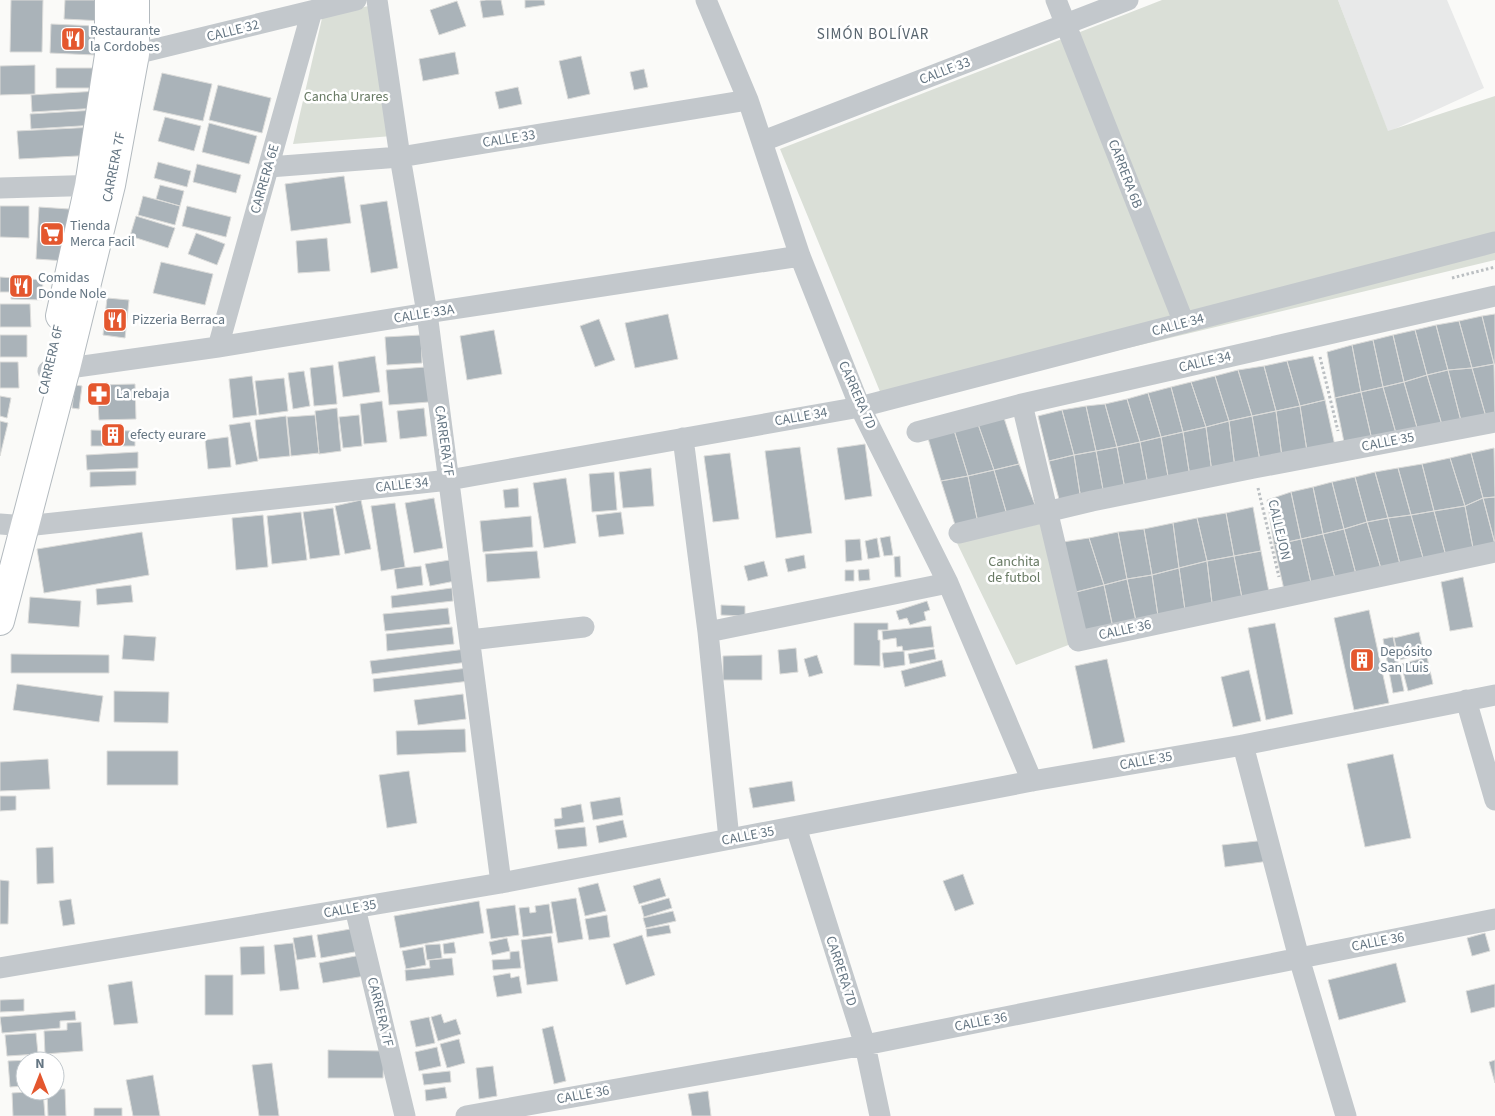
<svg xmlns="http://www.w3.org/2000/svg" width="1495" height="1116" viewBox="0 0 1495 1116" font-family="'Source Sans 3',sans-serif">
  <rect width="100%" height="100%" fill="#fafaf8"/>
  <!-- built -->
  <path fill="#e8e9e9" d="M1338 0H1447L1484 88 1388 132Z"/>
  <!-- green -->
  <path fill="#dadfd7" d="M1162 0H1338L1388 131 1495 96V260L886 406 780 149Z
    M375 5 392 136 293 144 323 14Z
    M1043 523 1071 644 1016 665 957 543Z"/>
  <!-- building -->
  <path fill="#aab3b9" stroke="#dcdcda" d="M11 0H43L42 52H10Z
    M65 0H104L103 21 64 19Z
    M486 0H501L504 15 483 18 480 1Z
    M525 0H544L545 5 525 8Z
    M457 1 466 26 439 35 430 10Z
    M51 24 96 26 95 55 50 53Z
    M455 52 459 74 423 81 419 59Z
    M581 56 590 94 568 99 559 61Z
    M35 65V94L0 95V66Z
    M56 68H94V88H56Z
    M644 69 648 87 634 90 630 72Z
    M162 73 212 84 203 121 153 110Z
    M218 85 271 98 262 133 209 120Z
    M518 87 522 104 499 109 495 92Z
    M98 91 99 108 32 112 31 95Z
    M95 110 96 125 31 129 30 114Z
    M165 117 201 126 194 151 158 141Z
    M209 123 257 136 249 164 202 152Z
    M95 127 97 155 19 159 17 131Z
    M158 162 191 171 187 187 154 178Z
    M197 164 241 175 236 193 193 182Z
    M344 176 351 223 291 231 285 184Z
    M160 185 184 191 180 206 156 199Z
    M143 196 180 206 175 225 138 215Z
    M387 201 398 268 371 273 360 205Z
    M0 206H29V238L0 237Z
    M187 206 231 217 226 237 182 226Z
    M39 207 69 209 65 261 36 259Z
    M136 216 175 228 168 248 130 236Z
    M196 233 225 244 217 265 188 254Z
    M327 238 330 271 298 273 296 241Z
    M161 262 213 274 205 305 153 293Z
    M0 277 43 280 42 300 11 299 12 292H0Z
    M107 298 129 300 125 338 103 335Z
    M0 304H30L31 327H0Z
    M668 314 678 359 635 368 625 323Z
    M1495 314V364H1494L1482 316Z
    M1482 316 1494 364 1472 368 1459 321Z
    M599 319 615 360 595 367 580 326Z
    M1459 321 1472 368 1448 370 1436 325Z
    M1436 325 1448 370 1427 375 1415 330Z
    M494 330 502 374 467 380 460 336Z
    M1415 330 1427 375 1404 382 1393 335Z
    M0 335H27V357H0Z
    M421 335 422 363 387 365 385 337Z
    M1393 335 1404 382 1383 387 1373 340Z
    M1373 340 1383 387 1361 392 1352 345Z
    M1352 345 1361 392 1335 398 1327 352Z
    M375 356 380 392 343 397 338 362Z
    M1313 356 1325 400 1300 406 1287 361Z
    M1287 361 1300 406 1276 411 1264 366Z
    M0 362H18L19 388H0Z
    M1494 364 1495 415 1486 417 1472 368Z
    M333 365 337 404 314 406 310 368Z
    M1264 366 1276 411 1252 416 1238 370Z
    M426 367 429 402 389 405 386 370Z
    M1472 368 1486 417 1461 421 1448 370Z
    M1238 370 1252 416 1229 421 1215 376Z
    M1448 370 1461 421 1442 425 1427 375Z
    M304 371 310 406 293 409 288 373Z
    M1427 375 1442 425 1418 431 1404 382Z
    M252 376 257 415 233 418 229 379Z
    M1215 376 1229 421 1206 427 1191 382Z
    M284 378 288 411 259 415 255 381Z
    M1191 382 1206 427 1183 432 1171 387Z
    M1404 382 1418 431 1397 437 1383 387Z
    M135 384 136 419 99 420 97 385Z
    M75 385 82 386 79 409 72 408Z
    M1171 387 1183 432 1161 437 1148 393Z
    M1383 387 1397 437 1372 440 1361 392Z
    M1361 392 1372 440 1345 447 1335 398Z
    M1148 393 1161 437 1140 442 1127 399Z
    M0 396 11 398 7 418 0 416Z
    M1127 399 1140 442 1117 447 1105 404Z
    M1325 400 1335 446 1307 451 1300 406Z
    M382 401 387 442 364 444 360 404Z
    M1105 404 1117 447 1096 451 1086 406Z
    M1086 406 1096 451 1074 455 1062 410Z
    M1300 406 1307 451 1282 457 1276 411Z
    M337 408 341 451 319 454 315 411Z
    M424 408 427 436 400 439 397 411Z
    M1062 410 1074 455 1049 461 1038 416Z
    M1276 411 1282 457 1260 461 1252 416Z
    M315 415 319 453 291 456 287 417Z
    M359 415 362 446 343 448 339 417Z
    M286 416 290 456 259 459 255 420Z
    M1252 416 1260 461 1235 468 1229 421Z
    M1004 418 1019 464 994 470 978 424Z
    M0 421 8 423 0 456Z
    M1229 421 1235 468 1212 473 1206 427Z
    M250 422 258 461 236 465 229 425Z
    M978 424 994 470 968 476 954 430Z
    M1206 427 1212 473 1190 477 1183 432Z
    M91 430 135 431V446H91Z
    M954 430 968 476 941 481 927 435Z
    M1183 432 1190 477 1169 482 1161 437Z
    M228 437 231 467 208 469 205 440Z
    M1161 437 1169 482 1148 485 1140 442Z
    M1140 442 1148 485 1125 489 1117 447Z
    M865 444 872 496 845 500 837 448Z
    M800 447 812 533 776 538 765 451Z
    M1117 447 1125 489 1104 495 1096 451Z
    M1494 448 1495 497 1483 498 1471 453Z
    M1096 451 1104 495 1081 500 1074 455Z
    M138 452V468L87 470 86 455Z
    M730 453 739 519 713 522 704 456Z
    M1471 453 1483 498 1465 506 1450 458Z
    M1074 455 1081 500 1060 503 1049 461Z
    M1450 458 1465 506 1434 511 1422 464Z
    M1019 464 1037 510 1007 515 994 470Z
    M1422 464 1434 511 1411 515 1398 468Z
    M651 468 654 506 623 508 619 472Z
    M1398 468 1411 515 1388 518 1375 472Z
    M994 470 1007 515 978 523 968 476Z
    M136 471V485L90 487V472Z
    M614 472 617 510 592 512 589 474Z
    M1375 472 1388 518 1367 522 1355 477Z
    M968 476 978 523 956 528 941 481Z
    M1355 477 1367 522 1344 529 1332 482Z
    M566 478 576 543 544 548 533 483Z
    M1332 482 1344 529 1323 534 1313 487Z
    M1313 487 1323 534 1301 539 1291 492Z
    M518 488 519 507 505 508 503 490Z
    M1291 492 1301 539 1274 545 1267 500Z
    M1495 497V544L1483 498Z
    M434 498 443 548 414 553 405 503Z
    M1483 498 1495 544 1474 553 1465 506Z
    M361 500 371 549 345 554 335 506Z
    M395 503 405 567 381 571 371 506Z
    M1465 506 1474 553 1447 560 1434 511Z
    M1253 507 1261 551 1234 556 1226 513Z
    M333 508 340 555 310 559 303 512Z
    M1434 511 1447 560 1425 565 1411 515Z
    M301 512 307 560 272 564 267 516Z
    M621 512 624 534 599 537 596 515Z
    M1226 513 1234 556 1207 561 1197 518Z
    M263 515 268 567 236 570 232 518Z
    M1411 515 1425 565 1401 568 1388 518Z
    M531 516 533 547 483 552 480 521Z
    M1197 518 1207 561 1179 568 1173 523Z
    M1388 518 1401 568 1382 572 1367 522Z
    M1367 522 1382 572 1357 578 1344 529Z
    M1173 523 1179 568 1152 575 1144 529Z
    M1144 529 1152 575 1127 579 1118 532Z
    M1344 529 1357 578 1337 585 1323 534Z
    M142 532 149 575 44 593 37 549Z
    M1118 532 1127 579 1104 585 1089 538Z
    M1323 534 1337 585 1312 587 1301 539Z
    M890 536 893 555 884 556 880 538Z
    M877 538 880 557 868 559 865 541Z
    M1089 538 1104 585 1076 592 1063 542Z
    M860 539 862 560 846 562 845 540Z
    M1301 539 1312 587 1285 594 1274 545Z
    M537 551 540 578 487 582 485 554Z
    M1261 551 1269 592 1242 598 1234 556Z
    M804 555 806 568 788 572 785 559Z
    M900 556 901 577H895L894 557Z
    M1234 556 1242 598 1212 603 1207 561Z
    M456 559 460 580 430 586 425 564Z
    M764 561 768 576 748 581 744 566Z
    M1207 561 1212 603 1185 610 1179 568Z
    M421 566 423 585 397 589 394 569Z
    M1179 568 1185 610 1158 616 1152 575Z
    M869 569 870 580 859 581 858 570Z
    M845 570H854V581H845Z
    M1152 575 1158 616 1136 621 1127 579Z
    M1463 577 1473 627 1450 631 1441 582Z
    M1127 579 1136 621 1113 628 1104 585Z
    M131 585 133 602 97 605 96 589Z
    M1104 585 1113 628 1085 634 1076 592Z
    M452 588 453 601 392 608 391 596Z
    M30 597 81 601 79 627 28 623Z
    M927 601 930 610 924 612 926 620 910 625 907 618 899 620 896 611Z
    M721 605 745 606V616L721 615Z
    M448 608 450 624 385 631 383 614Z
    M1369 610 1389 703 1354 710 1334 618Z
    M854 623H888V630H878V640H880V666L854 665Z
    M1275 623 1293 714 1266 720 1248 628Z
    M931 626 934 647 903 651 902 646 897 647 896 638 883 640 882 631Z
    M452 627 454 644 387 651 386 634Z
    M1419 632 1424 654 1399 660 1394 638Z
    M124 635 156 637 154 661 122 659Z
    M1393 637 1404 691 1393 693 1383 639Z
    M796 648 798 672 780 674 778 650Z
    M466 649 468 662 372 674 370 661Z
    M934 649 936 659 910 664 908 654Z
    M904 651 905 665 884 668 882 653Z
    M11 654 109 655V673H11Z
    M762 655V680H723V656Z
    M817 655 823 673 809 677 804 659Z
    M1427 657 1433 684 1408 691 1401 664Z
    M1107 659 1125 742 1093 749 1075 666Z
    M942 660 946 676 905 687 901 671Z
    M468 668 470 681 374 692 373 679Z
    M1249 670 1261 721 1233 727 1221 677Z
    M17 684 103 696 99 722 13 710Z
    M114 691 169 692 168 723 114 722Z
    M463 694 466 719 418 725 414 700Z
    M465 729 466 752 397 755 396 731Z
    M107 751H178V785H107Z
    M1393 754 1411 838 1365 847 1347 764Z
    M48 759 50 789 0 791V762Z
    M409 771 417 823 387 828 379 775Z
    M792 781 795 801 753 808 749 788Z
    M0 796H16V810L0 811Z
    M620 797 623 815 593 820 590 802Z
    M581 804 584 822 555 827 554 819 562 818 561 808Z
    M623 820 627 837 599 843 596 826Z
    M585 827 587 846 558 849 555 830Z
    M1266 840 1269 861 1225 867 1222 845Z
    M53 847 54 883 37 884 36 848Z
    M963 874 974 904 955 911 943 881Z
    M660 878 666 896 639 904 633 886Z
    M0 880 9 881 8 924H0Z
    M598 883 606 911 585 916 578 888Z
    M576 898 583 939 558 943 551 902Z
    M669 898 672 908 644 917 641 906Z
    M71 899 75 924 63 926 59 901Z
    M479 901 484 933 400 948 394 916Z
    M549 904 553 933 523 937 519 908 529 907 530 913 536 912 535 906Z
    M515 905 519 935 491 939 486 909Z
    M673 911 676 921 646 928 643 918Z
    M607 915 610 937 589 940 585 919Z
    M669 925 671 933 647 937 646 929Z
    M356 928 360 951 321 958 317 935Z
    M1485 933 1490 951 1472 956 1467 938Z
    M312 935 316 957 297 960 293 938Z
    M642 935 655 975 626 985 613 944Z
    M551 936 558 981 527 985 521 940Z
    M507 938 510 951 492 955 489 942Z
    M454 942 456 953 444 954 443 944Z
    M293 943 299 989 280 991 274 945Z
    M440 944 442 958 427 960 425 945Z
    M264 946 265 974 241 975 240 947Z
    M423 947 426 965 406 969 402 951Z
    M519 951 521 968 493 970 492 960 510 959V952Z
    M361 955 365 976 323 983 319 963Z
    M452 958 454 975 406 981 405 970 430 968 429 960Z
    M1396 963 1406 1002 1339 1020 1328 980Z
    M510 973 511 978 519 976 522 993 497 997 493 976Z
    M205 975H233V1015H205Z
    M132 981 138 1023 114 1025 108 985Z
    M1495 984V1007L1471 1013 1466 991Z
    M24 999V1011L0 1012V1000Z
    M75 1011 76 1020 60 1021V1028L2 1033 0 1017Z
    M441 1014 444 1023 456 1019 461 1034 438 1041 431 1017Z
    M429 1017 435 1043 416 1047 410 1021Z
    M81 1022 83 1051 45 1054 44 1031 67 1030V1023Z
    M553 1026 566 1081 554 1084 542 1029Z
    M36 1033 38 1054 7 1056 5 1035Z
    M459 1039 465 1063 447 1068 440 1044Z
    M437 1047 441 1066 419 1071 415 1052Z
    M328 1050 384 1051 383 1078H328Z
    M51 1059V1061H25V1086L10 1087 8 1061Z
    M1495 1060V1083L1489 1062Z
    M272 1063 279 1116H259L252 1065Z
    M493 1066 497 1096 479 1099 476 1068Z
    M450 1071 451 1082 424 1085 422 1074Z
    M153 1075 160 1116H133L126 1080Z
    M445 1087 447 1098 426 1101 425 1090Z
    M55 1089H65L66 1116H48L47 1091H55Z
    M43 1091 45 1116H13L12 1093Z
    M708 1091 711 1116H692L688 1094Z
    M94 1108H122V1116H94Z"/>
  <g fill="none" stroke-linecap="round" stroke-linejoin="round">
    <defs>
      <path id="secondary" d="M60 316 89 186 109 55V0
        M0 621 66 368 111 185 135 54V0"/>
    </defs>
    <!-- secondary casing -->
    <use href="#secondary" stroke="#b3babf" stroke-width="30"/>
    <!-- path -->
    <path stroke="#bbbfc2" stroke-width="3" stroke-dasharray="2.5 2.5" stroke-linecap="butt" d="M1452 278 1495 267
      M1320 357 1338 431
      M1258 488 1279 577"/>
    <!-- street -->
    <path stroke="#c3c8cc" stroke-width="21" d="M377 0 400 157 427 313 501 883
      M706 0 748 100 800 256 860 407 948 583 1032 781
      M1056 0 1184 323
      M121 55 135 54 356 0
      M763 141 1128 0
      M269 167 400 157 748 100
      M0 188 102 185
      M218 347 312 11
      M48 371 218 347 427 313 800 256
      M1022 404 1078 641 1495 552
      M917 432 1022 404 1495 296
      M683 438 708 632 729 839
      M0 524 26 526 449 480 860 407 1495 242
      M959 533 1092 501 1254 468 1495 422
      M708 632 948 583
      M470 640 584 627
      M1466 700 1495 800
      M1243 745 1299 958 1346 1116
      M796 827 865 1045 880 1116
      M355 908 405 1116
      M0 968 501 883 1032 781 1243 745 1495 695
      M466 1116 865 1045 1495 919"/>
    <!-- secondary -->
    <use href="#secondary" stroke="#fff" stroke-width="28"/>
  </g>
  <!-- icons -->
  <defs>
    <symbol id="restaurant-square" viewBox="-11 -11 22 22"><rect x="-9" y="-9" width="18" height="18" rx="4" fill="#e4572e" stroke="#fff"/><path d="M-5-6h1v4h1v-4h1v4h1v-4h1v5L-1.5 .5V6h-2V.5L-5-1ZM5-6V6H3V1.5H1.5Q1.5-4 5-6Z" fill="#fff"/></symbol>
    <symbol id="supermarket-square" viewBox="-11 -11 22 22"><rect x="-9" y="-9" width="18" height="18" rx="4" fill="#e4572e" stroke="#fff"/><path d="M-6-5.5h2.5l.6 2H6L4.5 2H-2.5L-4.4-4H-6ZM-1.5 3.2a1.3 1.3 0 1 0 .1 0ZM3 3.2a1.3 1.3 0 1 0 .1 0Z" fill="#fff"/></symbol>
    <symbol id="pharmacy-square" viewBox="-11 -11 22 22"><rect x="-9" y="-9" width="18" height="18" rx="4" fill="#e4572e" stroke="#fff"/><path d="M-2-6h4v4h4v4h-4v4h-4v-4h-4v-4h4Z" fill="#fff"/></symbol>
    <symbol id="building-square" viewBox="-11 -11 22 22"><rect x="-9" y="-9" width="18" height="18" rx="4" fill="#e4572e" stroke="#fff"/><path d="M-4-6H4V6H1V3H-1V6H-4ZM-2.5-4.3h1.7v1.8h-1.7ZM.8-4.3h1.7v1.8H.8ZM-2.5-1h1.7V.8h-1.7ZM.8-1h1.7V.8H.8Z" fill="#fff"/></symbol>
  </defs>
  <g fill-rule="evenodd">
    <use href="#restaurant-square" x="59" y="25" width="28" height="28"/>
    <use href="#supermarket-square" x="38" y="220" width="28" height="28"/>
    <use href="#restaurant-square" x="7" y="272" width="28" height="28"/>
    <use href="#restaurant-square" x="101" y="306" width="28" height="28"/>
    <use href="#pharmacy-square" x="85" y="380" width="28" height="28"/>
    <use href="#building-square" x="99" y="421" width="28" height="28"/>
    <use href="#building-square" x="1348" y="646" width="28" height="28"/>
  </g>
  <g text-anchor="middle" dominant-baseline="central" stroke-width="5" stroke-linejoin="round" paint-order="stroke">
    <!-- poi labels -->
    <g font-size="14" fill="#657683" stroke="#fff" text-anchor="start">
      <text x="90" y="31">Restaurante<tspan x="90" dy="16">la Cordobes</tspan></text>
      <text x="70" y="226">Tienda<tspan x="70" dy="16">Merca Facil</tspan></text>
      <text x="38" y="278">Comidas<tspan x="38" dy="16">Donde Nole</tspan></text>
      <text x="132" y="320">Pizzeria Berraca</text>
      <text x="116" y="394">La rebaja</text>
      <text x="130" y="435">efecty eurare</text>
      <text x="1380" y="652">Depósito<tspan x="1380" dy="16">San Luis</tspan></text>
    </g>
    <!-- street labels -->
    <g font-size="14" fill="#657683" stroke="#fff">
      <text transform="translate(233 31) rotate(-14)">CALLE 32</text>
      <text transform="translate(945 71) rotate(-21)">CALLE 33</text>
      <text transform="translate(509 139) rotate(-9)">CALLE 33</text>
      <text transform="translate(114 167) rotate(-79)">CARRERA 7F</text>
      <text transform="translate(1125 174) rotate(69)">CARRERA 6B</text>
      <text transform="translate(265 179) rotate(-74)">CARRERA 6E</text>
      <text transform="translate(424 314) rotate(-9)">CALLE 33A</text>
      <text transform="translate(1178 325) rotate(-15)">CALLE 34</text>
      <text transform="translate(51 360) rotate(-77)">CARRERA 6F</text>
      <text transform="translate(1205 362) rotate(-13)">CALLE 34</text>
      <text transform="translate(857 395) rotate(66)">CARRERA 7D</text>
      <text transform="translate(801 417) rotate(-10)">CALLE 34</text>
      <text transform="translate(444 441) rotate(82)">CARRERA 7F</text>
      <text transform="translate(1388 442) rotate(-11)">CALLE 35</text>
      <text transform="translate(402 485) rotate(-6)">CALLE 34</text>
      <text transform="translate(1279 530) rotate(77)">CALLEJON</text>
      <text transform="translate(1125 630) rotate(-12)">CALLE 36</text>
      <text transform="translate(1146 761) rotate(-10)">CALLE 35</text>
      <text transform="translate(748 836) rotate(-11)">CALLE 35</text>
      <text transform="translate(350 909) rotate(-10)">CALLE 35</text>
      <text transform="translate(1378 942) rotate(-11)">CALLE 36</text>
      <text transform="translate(841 971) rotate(72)">CARRERA 7D</text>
      <text transform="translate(380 1012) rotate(76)">CARRERA 7F</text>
      <text transform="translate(981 1022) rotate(-11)">CALLE 36</text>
      <text transform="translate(583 1095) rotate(-10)">CALLE 36</text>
    </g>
    <!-- park labels -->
    <g font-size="14" fill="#687a64" stroke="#fff">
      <text x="346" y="97">Cancha Urares</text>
      <text x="1014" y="562">Canchita<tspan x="1014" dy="16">de futbol</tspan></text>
    </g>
    <!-- neighbourhood labels -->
    <g font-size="15" letter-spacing="1" fill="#57646e" stroke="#fff">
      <text x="873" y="34">SIMÓN BOLÍVAR</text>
    </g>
  </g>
  <!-- north arrow -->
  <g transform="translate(40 1076)"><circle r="24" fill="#ffffff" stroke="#c1c8cd"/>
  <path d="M0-4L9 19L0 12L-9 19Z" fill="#e4572e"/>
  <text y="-8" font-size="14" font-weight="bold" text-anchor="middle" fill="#657683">N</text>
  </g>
</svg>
